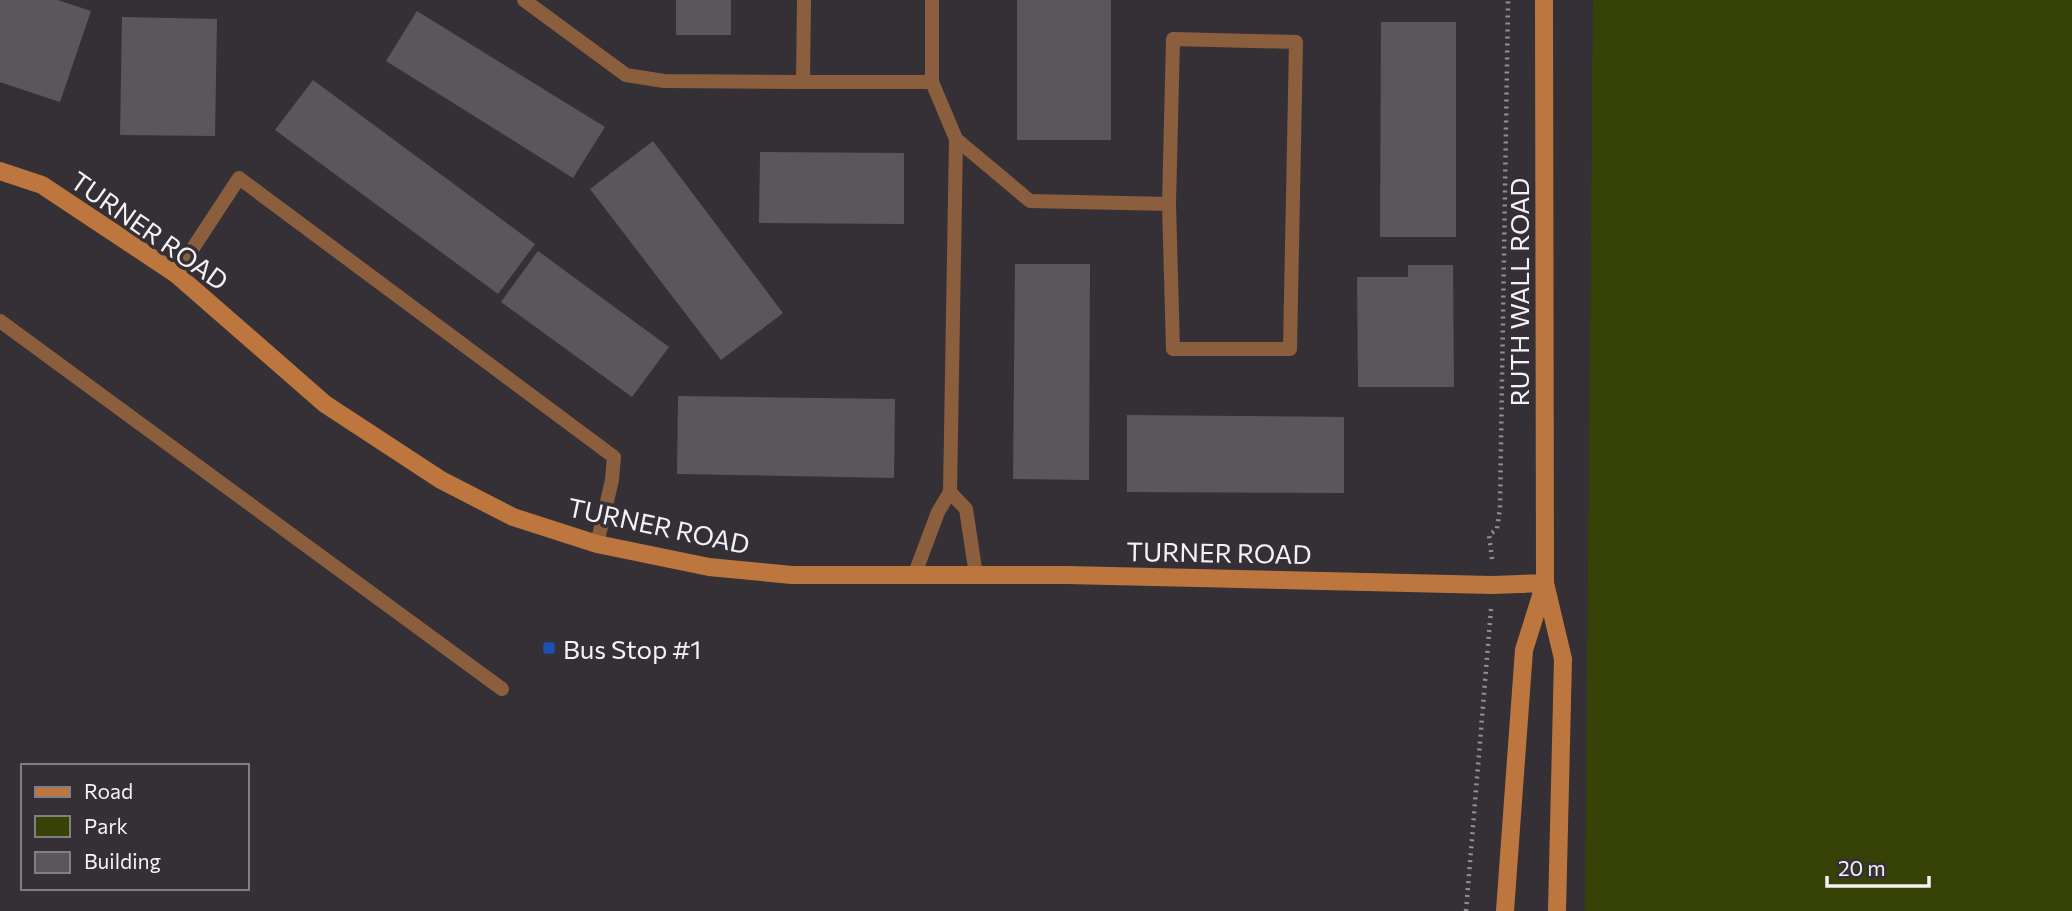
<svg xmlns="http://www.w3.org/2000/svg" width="2072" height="911" viewBox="0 0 2072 911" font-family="Commissioner,sans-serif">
  <rect width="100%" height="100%" fill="#353036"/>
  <!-- green -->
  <path fill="#374207" d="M1593 0H2072V911H1585Z"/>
  <!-- building -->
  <path fill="#5b565c" d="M0 0H58L91 11 60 102 0 82Z
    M676 0H731V35H676Z
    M1017 0H1111V140H1017Z
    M417 11 605 127 573 178 386 61Z
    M122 17 217 19 215 136 120 135Z
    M1381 22H1456V237H1380Z
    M313 80 535 244 498 294 275 130Z
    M653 141 783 313 721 360 590 189Z
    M760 152 904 153V224L759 223Z
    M538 251 669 347 632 397 501 302Z
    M1015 264H1090L1089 480 1013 479Z
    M1408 265H1453L1454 387H1358L1357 277H1408Z
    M678 396 895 399 894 478 677 474Z
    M1127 415 1344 417V493L1127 492Z"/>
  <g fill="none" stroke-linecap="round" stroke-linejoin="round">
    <!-- path -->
    <path stroke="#938f93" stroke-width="4.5" stroke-dasharray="2 5" stroke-linecap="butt" d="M1492 559 1489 535 1497 529 1500 508 1508 0
      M1466 911 1491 609"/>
    <!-- lane -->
    <path stroke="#8b5f3d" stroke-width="14" d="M524 0 626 75 664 81 803 82
      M804 0 803 82H932V0
      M956 139 1030 201 1169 204 1173 349H1290L1296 42 1173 39 1169 204
      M176 274 239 178 614 457 612 480 597 544
      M0 321 502 689
      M950 492 966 509 976 575
      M914 576 938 512 950 492 956 139 932 82"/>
    <!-- secondary -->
    <path stroke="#bd773e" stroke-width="18" d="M1544 0 1545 583 1563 659 1557 911
      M0 171 42 185 176 274 325 404 441 480 513 517 597 544 709 567 792 575H1067L1492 585 1545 583
      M1505 911 1524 650 1545 583"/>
  </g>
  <!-- markers -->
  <rect fill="#1a4fb4" stroke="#353036" stroke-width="2.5" x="542" y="641" width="14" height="14" rx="3.5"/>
  <g text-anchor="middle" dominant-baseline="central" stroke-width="7" stroke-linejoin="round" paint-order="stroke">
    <!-- street labels -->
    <g font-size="26" fill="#f5f2f5" stroke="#353036">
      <text transform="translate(150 230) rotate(35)">TURNER ROAD</text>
      <text transform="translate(1518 292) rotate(-90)">RUTH WALL ROAD</text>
      <text transform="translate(659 525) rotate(12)">TURNER ROAD</text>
      <text transform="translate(1219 552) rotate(1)">TURNER ROAD</text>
    </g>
    <!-- poi labels -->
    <g font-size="26" fill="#f5f2f5" stroke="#353036" text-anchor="start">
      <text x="563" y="648">Bus Stop #1</text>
    </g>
  </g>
  <!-- legend -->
  <rect x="21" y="764" width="228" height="126" fill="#353036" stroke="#827e82" stroke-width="2"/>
  <rect x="35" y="787" width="35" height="10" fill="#bd773e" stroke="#827e82" stroke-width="2"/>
  <text x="84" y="799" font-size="21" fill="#f5f2f5">Road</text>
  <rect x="35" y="816" width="35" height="21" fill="#374207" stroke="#827e82" stroke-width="2"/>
  <text x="84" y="834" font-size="21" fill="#f5f2f5">Park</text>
  <rect x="35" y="852" width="35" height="21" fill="#5b565c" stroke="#827e82" stroke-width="2"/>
  <text x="84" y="869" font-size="21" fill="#f5f2f5">Building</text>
  <!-- scale -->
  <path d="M1827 876v10h102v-10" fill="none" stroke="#f5f2f5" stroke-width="3.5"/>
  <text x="1838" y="876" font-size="21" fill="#f5f2f5" stroke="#353036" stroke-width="5" paint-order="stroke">20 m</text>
</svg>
